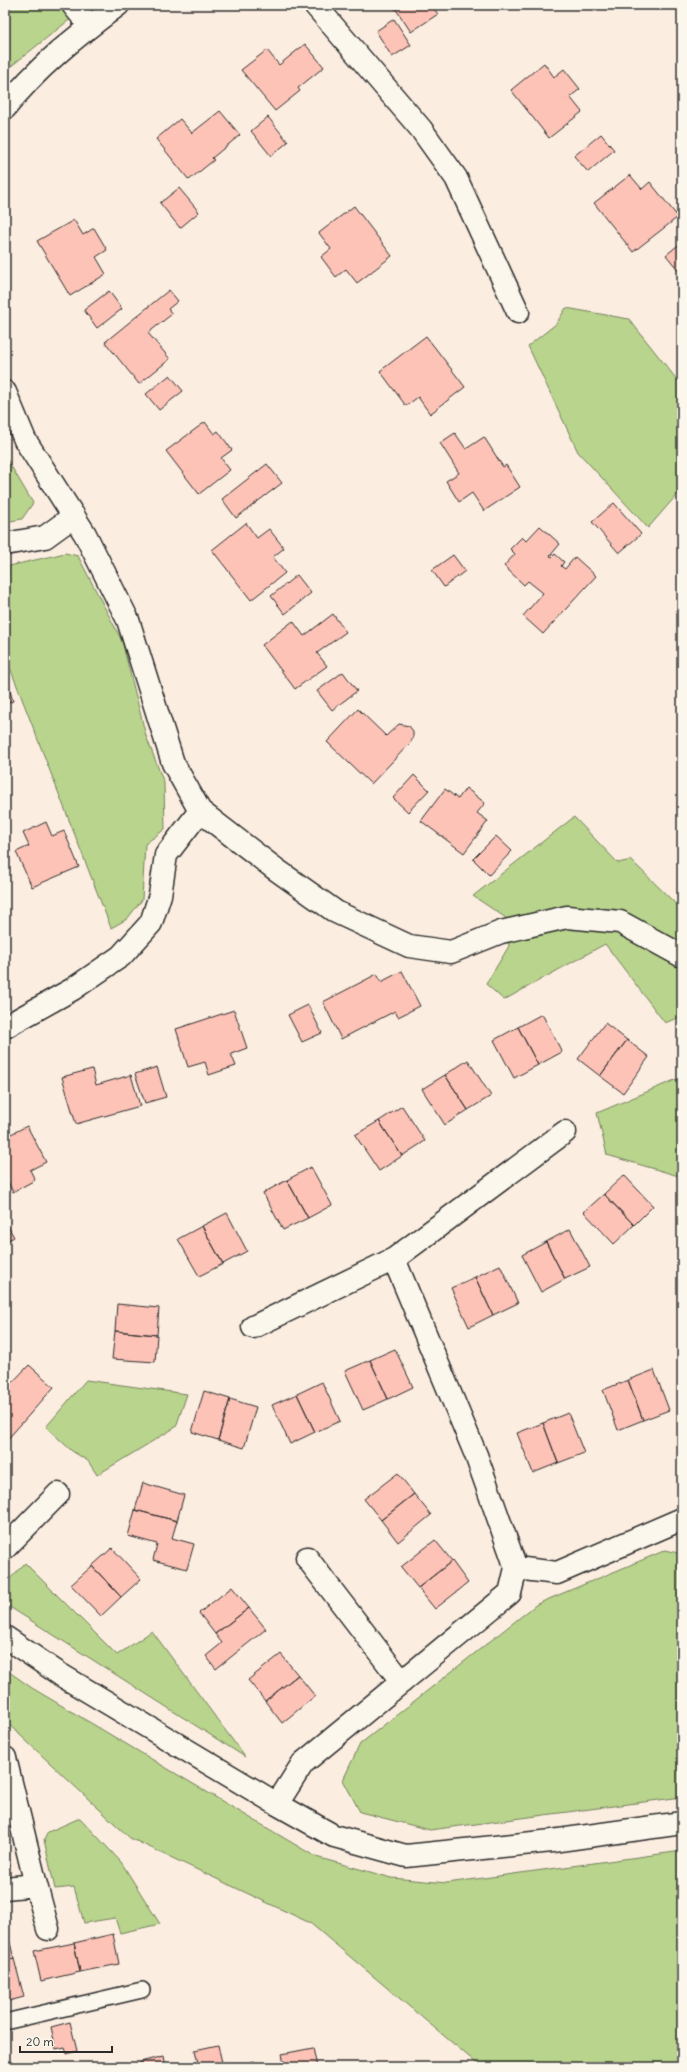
<svg xmlns="http://www.w3.org/2000/svg" width="687" height="2072" viewBox="0 0 687 2072" font-family="Delius,sans-serif">
  <rect width="100%" height="100%" fill="#fcede1"/>
  <filter id="ink" filterUnits="userSpaceOnUse"><feTurbulence type="fractalNoise" baseFrequency=".025" numOctaves="2"/><feDisplacementMap in="SourceGraphic" scale="8" xChannelSelector="R" yChannelSelector="G"/><feConvolveMatrix kernelMatrix="1 2 1 2 8 2 1 2 1" color-interpolation-filters="sRGB"/></filter>
  <g filter="url(#ink)">
    <!-- green -->
    <path fill="#b9d48c" stroke="#72805c" d="M5 5H88L5 71Z
      M566 308 629 319 682 386V489L648 528 578 452 528 346 556 324Z
      M5 456 33 503 22 519 5 522Z
      M65 553 78 556 122 641 146 736 164 783 165 829 145 844 142 900 127 919 111 928 5 655V567Z
      M574 817 618 863 631 860 682 910V1016L665 1023 605 944 504 1000 486 984 509 946 506 918 473 896Z
      M677 1079 682 1147V1177L607 1155 597 1113Z
      M86 1380 187 1394 176 1427 97 1475 88 1461 72 1451 46 1427Z
      M666 1550 682 1554V1797L430 1830 360 1812 343 1780 360 1744 537 1604Z
      M25 1563 117 1655 152 1631 245 1757 5 1604V1584Z
      M5 1669 32 1688 316 1857 392 1878 447 1883 682 1851V2067H481L310 1923 130 1838 5 1721Z
      M80 1818 121 1862 160 1924 120 1933 115 1918 84 1923 74 1887 55 1889 44 1840 48 1832Z"/>
    <!-- building -->
    <path fill="#fec3b7" stroke="#2b2b2b" d="M393 5H431L438 14 411 32Z
      M442 5H450L445 9Z
      M394 19 411 45 392 57 376 31Z
      M305 44 324 67 298 88 300 91 275 111 241 70 267 50 279 65Z
      M544 63 554 77 564 69 580 89 570 97 582 112 549 138 511 90Z
      M220 111 240 135 212 158 214 160 189 180 156 139 180 119 192 133Z
      M268 117 288 142 271 156 251 131Z
      M601 134 614 150 588 172 574 156Z
      M630 175 642 189 650 182 678 217 633 252 594 203Z
      M179 188 199 212 180 228 160 203Z
      M354 206 392 256 357 283 346 269 336 277 321 257 331 249 319 233Z
      M74 220 83 235 94 228 107 250 96 257 106 274 70 296 37 241Z
      M682 242V269L679 271 666 255Z
      M169 290 178 301 168 309 172 314 148 333 170 359 139 384 105 342Z
      M109 291 122 309 97 328 84 310Z
      M426 336 465 387 430 414 418 397 406 406 380 371Z
      M170 375 183 391 159 410 146 394Z
      M205 422 214 434 218 431 232 450 221 458 230 470 199 494 166 451Z
      M455 433 466 449 484 437 503 467 506 465 520 487 484 511 472 493 459 502 446 481 459 473 440 443Z
      M267 464 282 483 236 518 222 499Z
      M614 503 641 534 619 553 592 522Z
      M246 523 257 538 269 529 284 548 273 557 285 573 251 600 212 550Z
      M540 526 560 544 550 556 552 557 555 554 564 562 561 566 565 569 575 557 596 576 543 634 523 616 543 593 528 581 524 585 504 566 515 554 510 549 522 537 526 541Z
      M453 555 465 571 444 587 432 570Z
      M297 575 311 593 285 614 271 596Z
      M333 614 346 632 317 653 327 666 295 689 262 645 293 621 304 636Z
      M343 672 357 691 332 710 317 691Z
      M5 681H7L13 701 5 704Z
      M358 709 386 736 399 724 409 726 413 731V736L411 742 371 784 327 742Z
      M414 775 429 790 408 812 393 798Z
      M466 788 485 803 477 813 488 821 464 853 421 821 445 789 458 799Z
      M46 822 52 836 64 831 79 867 32 887 16 852 29 846 23 833Z
      M496 836 512 851 489 875 473 859Z
      M402 971 420 1006 398 1017 395 1011 341 1039 323 1002 377 974 381 982Z
      M308 1005 322 1033 302 1042 288 1015Z
      M234 1010 247 1048 231 1054 236 1066 209 1075 205 1062 188 1067 176 1029Z
      M542 1014 562 1052 538 1065 518 1027Z
      M605 1023 627 1040 600 1076 578 1059Z
      M518 1027 538 1065 514 1078 494 1040Z
      M627 1040 649 1057 623 1093 600 1076Z
      M468 1060 491 1096 468 1110 445 1075Z
      M157 1067 166 1097 145 1103 135 1074Z
      M92 1069 96 1085 131 1075 140 1106 76 1124 62 1077Z
      M445 1075 468 1110 445 1125 422 1089Z
      M402 1106 425 1141 402 1156 379 1121Z
      M379 1121 402 1156 379 1171 355 1135Z
      M27 1126 46 1162 30 1170 35 1180 13 1192 8 1182 5 1183V1137Z
      M311 1167 332 1205 308 1218 287 1180Z
      M624 1175 653 1206 634 1225 604 1194Z
      M287 1180 308 1218 283 1230 263 1193Z
      M604 1194 634 1225 614 1244 584 1212Z
      M227 1213 247 1251 223 1264 202 1226Z
      M5 1221 14 1237 5 1242Z
      M202 1226 223 1264 199 1276 178 1239Z
      M570 1229 590 1267 565 1279 546 1242Z
      M546 1242 565 1279 541 1292 522 1255Z
      M500 1265 518 1303 493 1315 475 1277Z
      M475 1277 493 1315 469 1327 451 1288Z
      M117 1304 159 1308 157 1335 115 1331Z
      M115 1331 157 1335 155 1362 112 1359Z
      M395 1349 413 1387 388 1399 370 1360Z
      M370 1360 388 1399 363 1410 345 1371Z
      M29 1365 54 1387 5 1442V1390Z
      M654 1370 669 1410 643 1420 628 1380Z
      M628 1380 643 1420 618 1430 603 1390Z
      M322 1382 340 1421 315 1432 297 1394Z
      M204 1391 230 1399 218 1440 192 1432Z
      M297 1394 315 1432 290 1444 272 1405Z
      M230 1399 256 1407 244 1448 218 1440Z
      M568 1413 584 1453 558 1463 543 1423Z
      M543 1423 558 1463 533 1473 517 1433Z
      M398 1473 414 1494 381 1520 364 1499Z
      M143 1483 184 1495 177 1521 135 1510Z
      M414 1494 431 1515 398 1542 381 1520Z
      M135 1510 177 1521 172 1538 194 1544 187 1569 153 1560 157 1544 128 1536Z
      M435 1540 452 1561 418 1588 401 1567Z
      M112 1548 141 1579 121 1597 92 1566Z
      M452 1561 468 1583 435 1609 418 1588Z
      M92 1566 121 1597 101 1616 71 1585Z
      M232 1587 249 1608 215 1634 199 1613Z
      M249 1608 266 1629 216 1669 206 1656 222 1643 215 1634Z
      M281 1654 298 1675 265 1701 248 1680Z
      M298 1675 315 1696 282 1723 265 1701Z
      M5 1845 10 1866 5 1867Z
      M5 1922 14 1959 5 1961Z
      M113 1934 119 1964 80 1972 74 1943Z
      M74 1943 80 1972 41 1981 34 1951Z
      M14 1959 24 1997 5 2002V1961Z
      M70 2022 77 2051 67 2054 65 2047 56 2049 51 2027Z
      M218 2045 223 2067H199L195 2050Z
      M313 2048 317 2067H285L282 2054Z
      M164 2056 166 2067H141L140 2062Z
      M254 2061 255 2067H229Z"/>
    <g fill="none" stroke-linecap="round" stroke-linejoin="round">
      <defs>
        <path id="lane" d="M5 2022 142 1990"/>
        <path id="street" d="M73 5 90 26
          M315 5 421 129 456 178 518 312
          M5 108C36 68 78 35 118 5
          M5 392 25 440 85 534 128 620 173 763 200 811 274 868 336 912 409 946 451 952 501 932 567 917 620 922 682 956
          M5 544 45 537 74 516
          M5 1027 73 989 121 956 151 923 160 895 166 855 200 811
          M253 1327 394 1259 565 1132
          M5 1548 58 1494
          M307 1558 402 1682
          M516 1568 557 1573 682 1519
          M5 1637 61 1675 277 1804 334 1836 406 1856 552 1841 682 1823
          M277 1804 303 1763 510 1593 516 1568 476 1455 394 1259
          M36 1885 48 1929
          M5 1888 36 1885 5 1758"/>
      </defs>
      <!-- lane casing -->
      <use href="#lane" stroke="#2b2b2b" stroke-width="18"/>
      <!-- street casing -->
      <use href="#street" stroke="#2b2b2b" stroke-width="25"/>
      <!-- lane -->
      <use href="#lane" stroke="#fbf7ec" stroke-width="15"/>
      <!-- street -->
      <use href="#street" stroke="#fbf7ec" stroke-width="22"/>
    </g>
  </g>
  <!-- margin -->
  <rect width="687" height="2072" fill="none" stroke="#fbf7ec" stroke-width="20"/>
  <rect x="10" y="10" width="667" height="2052" fill="none" stroke="#2b2b2b" stroke-width="1.5" filter="url(#ink)"/>
  <!-- scale -->
  <path d="M20 2046v6h92v-6" fill="none" stroke="#2b2b2b" stroke-width="2"/>
  <text x="26" y="2046" font-size="12" fill="#2b2b2b" stroke="#fbf7ec" stroke-width="3" paint-order="stroke">20 m</text>
</svg>
